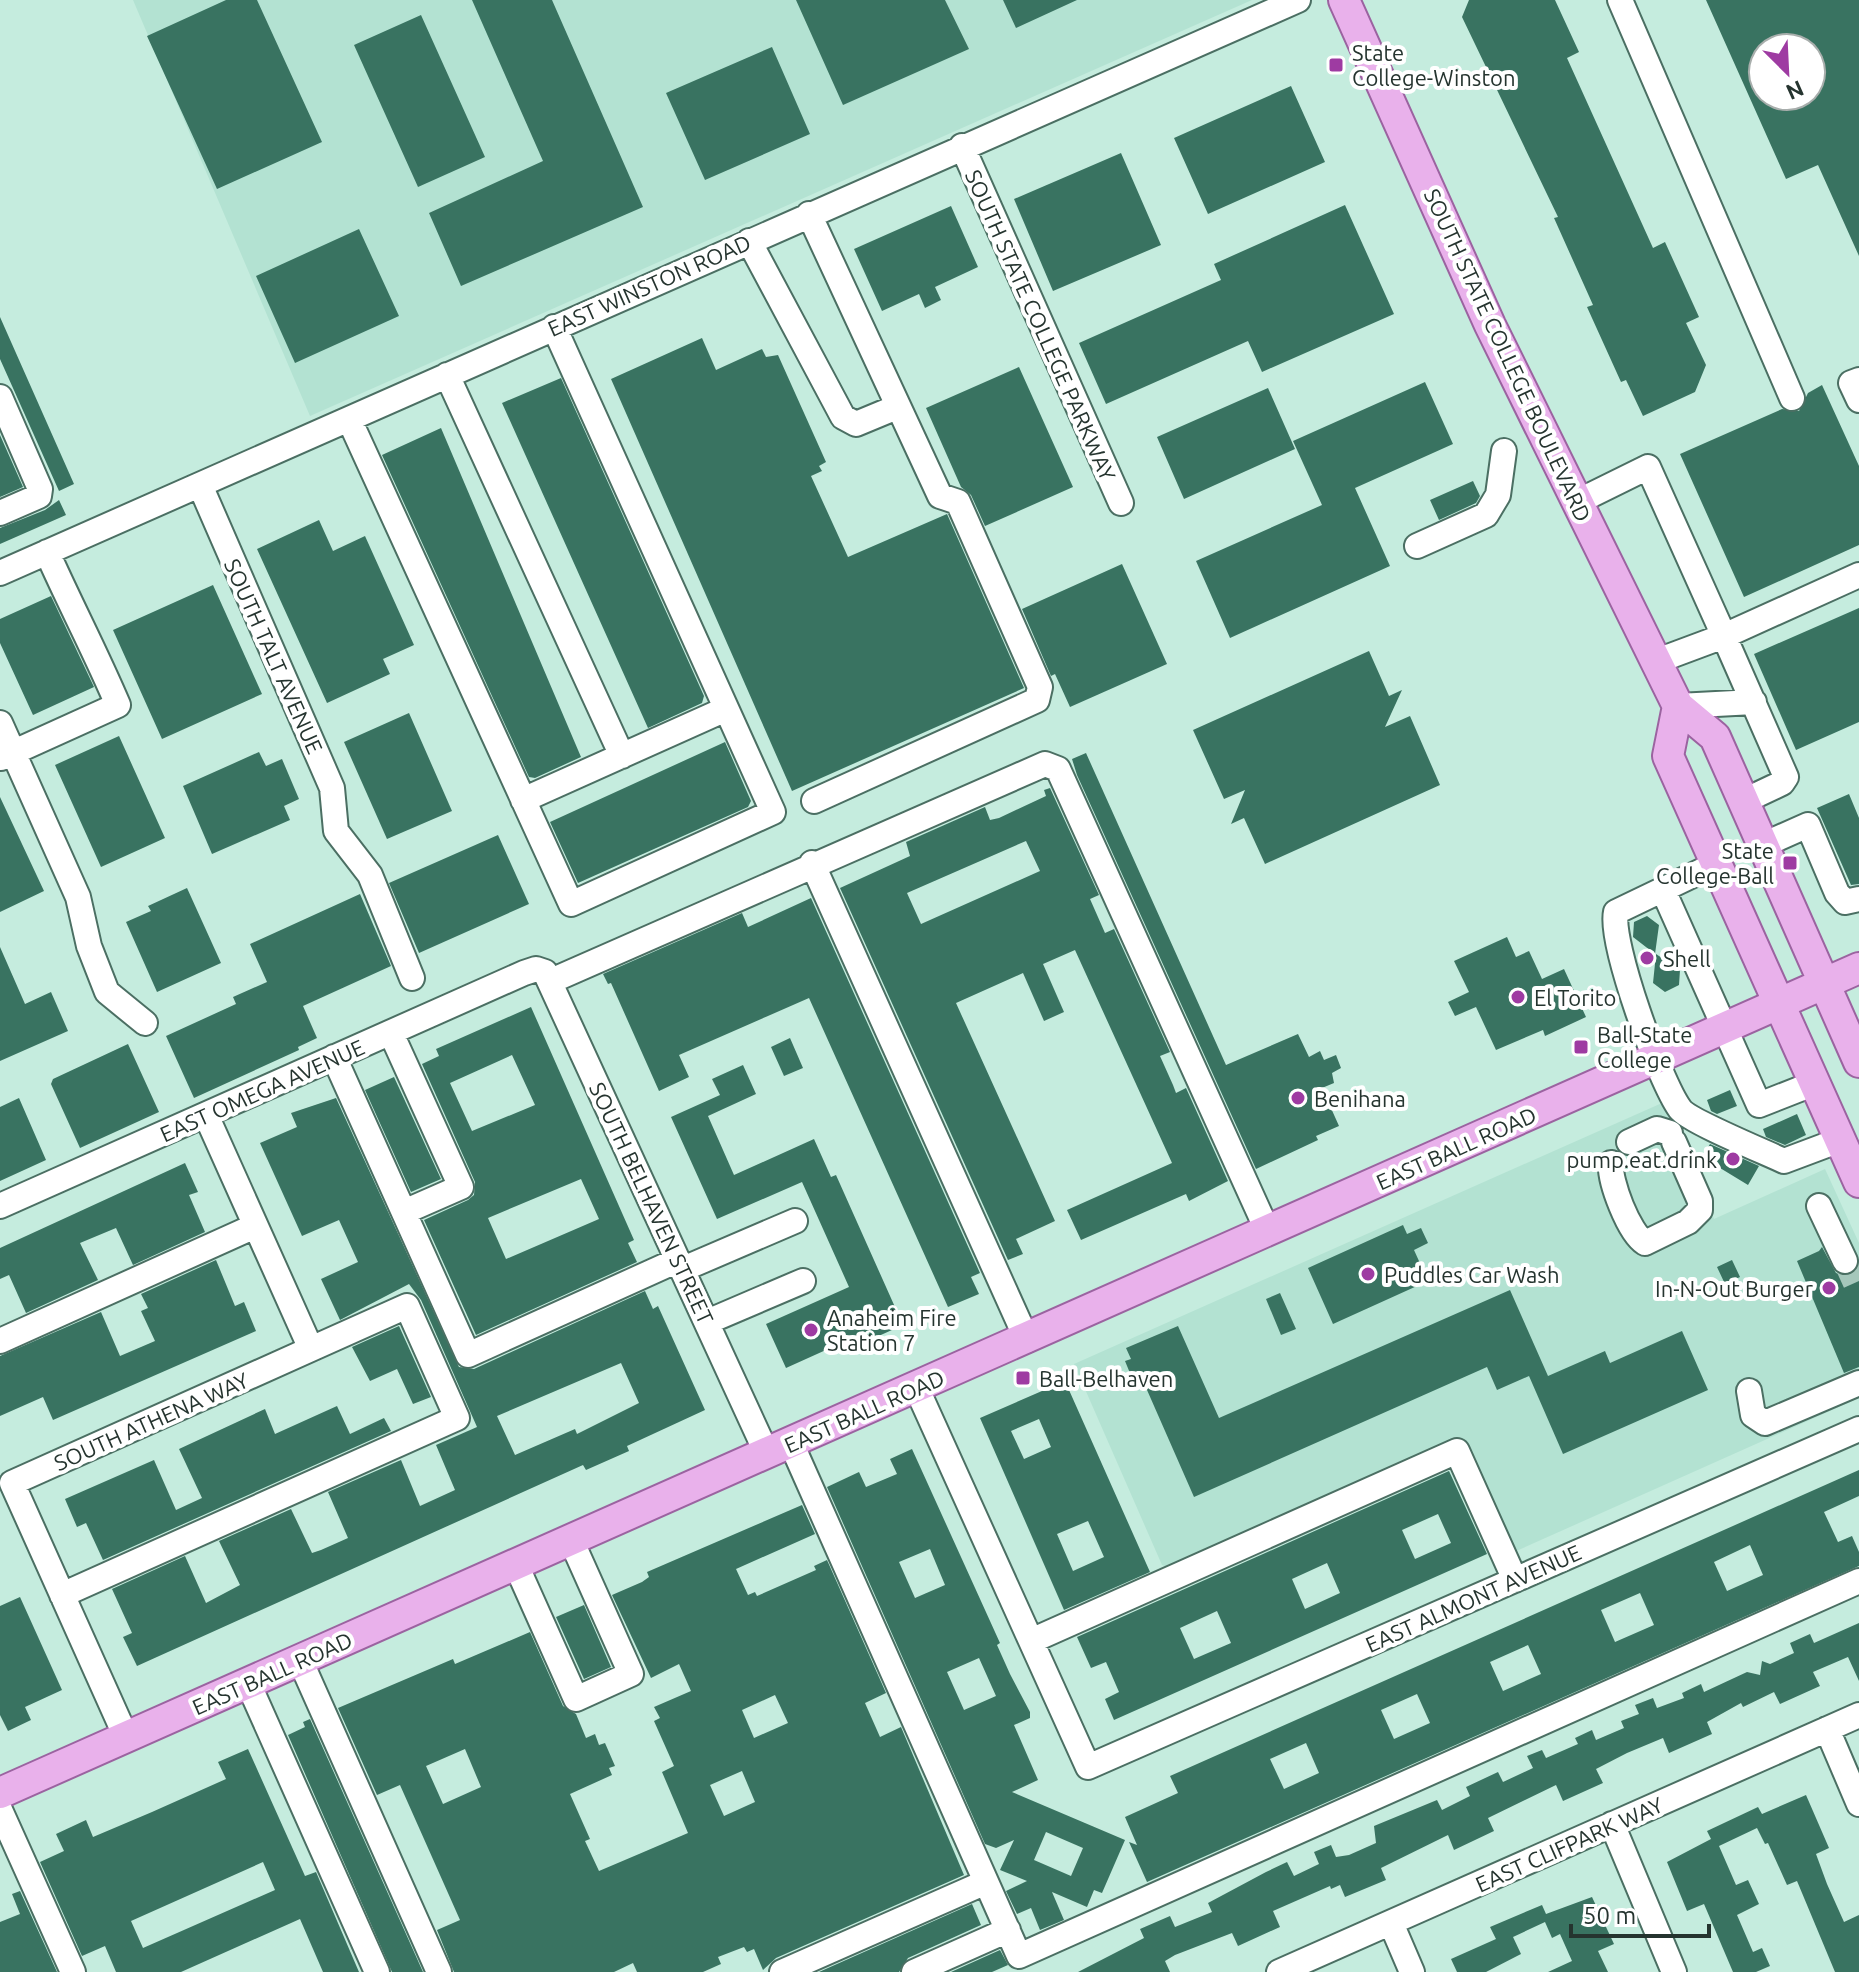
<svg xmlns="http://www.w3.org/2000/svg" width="1859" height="1972" viewBox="0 0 1859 1972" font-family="Ubuntu,sans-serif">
  <rect width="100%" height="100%" fill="#c5ecde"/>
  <!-- built -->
  <path fill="#b3e2d2" d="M133 0H1252L310 416Z
    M1662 1103 1714 1219 1825 1169 1859 1243V1398L1514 1552 1465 1441 1174 1569 1162 1565 1074 1364Z"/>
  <!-- building -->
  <path fill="#397361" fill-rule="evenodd" d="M226 0H257L322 142 217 189 147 36Z
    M472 0H552L643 207 461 286 429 213 543 161Z
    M796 0H945L969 49 843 105Z
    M1003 0H1077L1016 28Z
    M1469 0H1555L1579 52 1567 58 1653 248 1665 242 1699 317 1686 323 1706 365 1695 392 1643 416 1626 380 1621 382 1587 307 1593 305 1554 218 1558 217 1462 17Z
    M1706 0H1859V256L1818 165 1786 179ZM1763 48H1811V96H1763Z
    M421 15 485 157 418 187 354 45Z
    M772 47 810 134 705 180 666 93Z
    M1291 86 1325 162 1208 214 1174 138Z
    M1121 153 1161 245 1053 291 1014 199Z
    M1345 205 1394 314 1262 372 1248 341 1106 404 1079 343 1221 280 1214 264Z
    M951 206 978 267 935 287 941 300 925 308 919 294 882 311 854 249Z
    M359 229 399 316 295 363 256 276Z
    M0 317 74 484 59 491 0 359Z
    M702 338 716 370 762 349 766 357 778 355 826 462 819 466 822 471 811 476 848 557 947 514 1024 688 792 791 611 379Z
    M1019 367 1073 487 985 526 971 495 961 487 926 408Z
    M561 378 704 696 702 703 648 728 502 403Z
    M1425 382 1453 444 1355 488 1390 566 1230 638 1196 561 1322 505 1293 441Z
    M1822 385 1859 466V545L1744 597 1680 454 1782 409 1799 411 1808 393Z
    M1268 388 1295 449 1184 499 1157 437Z
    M441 428 581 757 535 778 529 777 382 455Z
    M0 435 23 487 0 497Z
    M1473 481 1480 496 1476 503 1439 520 1430 500Z
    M59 500 66 515 0 544V528L45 510Z
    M319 520 333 551 365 536 414 645 383 659 390 674 327 703 257 549Z
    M1122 564 1167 664 1070 707 1055 674 1051 676 1022 609Z
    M213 585 262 694 162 739 113 630Z
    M51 596 94 687 33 715 0 643V619Z
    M1859 608V722L1796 750 1754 654Z
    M1369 651 1389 696 1402 690 1385 727 1410 716 1440 785 1265 864 1244 818 1231 824 1245 790 1224 799 1193 730Z
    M409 713 452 811 387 839 344 742Z
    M119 736 165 838 101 867 55 765Z
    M725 742 751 801 748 807 578 883 550 822Z
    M259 752 266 766 282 759 299 799 284 806 290 820 212 854 183 786Z
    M1086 753 1226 1065 1298 1034 1309 1057 1320 1051 1324 1060 1336 1055 1341 1068 1332 1073 1334 1083 1322 1088 1339 1126 1316 1136 1318 1140 1256 1169 1077 775 1072 759Z
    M1050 788 1099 895 1090 899 1105 933 1114 929 1170 1052 1160 1056 1173 1085 1176 1093 1186 1088 1228 1181 1189 1201 1186 1194 1081 1240 1067 1210 1172 1163 1075 950 1043 964 1064 1012 1044 1021 1023 973 956 1003 1055 1221 1016 1239 1023 1254 1008 1260 840 888 910 856 906 842 985 807 990 820 999 818 1046 796 1044 790ZM1026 841 1040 871 921 924 907 893Z
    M1849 794 1859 818V884L1851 885 1817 808Z
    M0 797 44 891 0 912Z
    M498 835 529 904 419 953 389 883Z
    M187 888 221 963 157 992 126 922 151 911 148 906Z
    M360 894 391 966 303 1006 317 1038 298 1047 299 1050 194 1098 166 1036 236 1004 233 997 267 982 250 944Z
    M811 898 980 1273 971 1277 979 1294 948 1307 809 998 679 1055 689 1077 659 1091 611 983 608 984 603 974 742 913 748 927Z
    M1647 916 1659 925 1655 954 1633 937 1634 922Z
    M1507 937 1516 957 1529 951 1542 979 1564 969 1586 1017 1545 1036 1543 1030 1496 1050 1476 1007 1455 1016 1448 1002 1469 992 1454 961Z
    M0 947 25 1004 51 992 68 1031 0 1061Z
    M1656 954 1680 970 1679 985 1665 992 1653 983Z
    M531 1007 634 1240 628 1243 637 1262 476 1335 424 1220 468 1200 474 1195 475 1182 422 1064 439 1056 436 1049ZM512 1055 535 1105 472 1131 450 1083ZM581 1179 599 1219 506 1259 488 1218Z
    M790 1038 803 1068 784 1076 771 1047Z
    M128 1044 159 1112 80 1148 51 1084 53 1079Z
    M743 1065 756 1094 708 1116 734 1175 814 1139 831 1177 836 1175 903 1325 872 1339 868 1331 786 1368 766 1324 849 1287 802 1182 717 1219 671 1117 720 1095 712 1079Z
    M394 1077 441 1179 411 1192 365 1090Z
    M1730 1090 1737 1106 1717 1114 1711 1111 1707 1100Z
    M19 1098 46 1160 0 1181V1107Z
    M336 1098 459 1367 474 1369 645 1291 653 1309 658 1306 705 1410 627 1446 629 1451 586 1470 583 1465 137 1666 123 1637 132 1633 112 1589 185 1556 206 1603 240 1585 219 1541 291 1509 312 1553 321 1550 348 1538 328 1492 401 1460 420 1506 455 1490 436 1445 477 1427 421 1300 409 1284 340 1320 321 1279 358 1262 339 1220 302 1236 260 1143 297 1127 291 1113ZM621 1363 639 1403 577 1434 575 1429 515 1455 497 1416Z
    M1797 1114 1806 1135 1785 1145 1766 1137 1763 1129Z
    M1710 1144 1759 1166 1748 1185 1702 1157Z
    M185 1163 198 1192 189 1195 205 1232 133 1265 116 1228 80 1243 98 1280 26 1313 9 1275 0 1279V1248Z
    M1403 1225 1407 1234 1421 1228 1428 1243 1414 1250 1428 1281 1333 1324 1308 1268Z
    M1822 1247 1836 1273 1845 1276 1857 1269 1859 1273V1367L1844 1373 1797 1261 1819 1251Z
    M216 1260 235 1306 244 1302 256 1331 53 1420 43 1397 0 1416V1356L101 1312 120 1356 155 1341 141 1311 148 1308 141 1294Z
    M1732 1260 1740 1277 1725 1284 1717 1267Z
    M1510 1290 1548 1376 1605 1351 1610 1363 1682 1331 1708 1390 1563 1454 1529 1376 1497 1390 1487 1367 1194 1497 1140 1374 1132 1378 1125 1361 1131 1359 1126 1348 1178 1326 1219 1418Z
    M1280 1293 1296 1329 1281 1335 1266 1299Z
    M399 1326 431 1397 413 1404 397 1369 370 1381 352 1347Z
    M1065 1381 1150 1572 1064 1610 980 1418ZM1039 1419 1051 1447 1024 1459 1011 1431ZM1088 1521 1104 1557 1073 1571 1057 1534Z
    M337 1406 350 1434 384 1418 391 1431 103 1560 86 1523 77 1527 65 1499 154 1460 176 1510 202 1498 179 1449 265 1409 275 1434Z
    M912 1449 1000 1643 997 1645 1010 1674 1030 1712V1718L1014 1725 1038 1780 1012 1792 1125 1840 1102 1893 1094 1890 1087 1907 1052 1892 1064 1920 1040 1930 1031 1908 1017 1914 1006 1891 1027 1881 1000 1870 1014 1840 996 1848 985 1844 827 1487 859 1472 866 1487 897 1474 890 1459ZM930 1549 945 1585 915 1598 899 1562ZM979 1658 996 1696 964 1710 947 1672ZM1046 1832 1083 1848 1071 1876 1034 1860Z
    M1859 1470V1496L1824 1512 1838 1542 1852 1536 1859 1552V1566L1147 1882 1129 1842 1137 1845 1125 1817 1178 1793 1170 1776ZM1750 1545 1763 1575 1727 1591 1714 1562ZM1640 1593 1654 1625 1615 1642 1601 1610ZM1528 1645 1541 1674 1503 1691 1490 1662ZM1417 1694 1430 1723 1394 1739 1381 1710ZM1306 1743 1319 1773 1284 1789 1270 1759Z
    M1449 1471 1487 1554 1114 1720 1105 1699 1119 1692 1106 1662 1091 1668 1077 1637ZM1438 1514 1451 1543 1415 1559 1402 1530ZM1327 1563 1340 1593 1305 1609 1292 1579ZM1217 1611 1231 1643 1194 1659 1180 1628Z
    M802 1505 815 1534 736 1569 748 1595 755 1592 757 1596 816 1570 814 1566 827 1560 886 1693 865 1703 880 1737 901 1727 964 1875 776 1958 763 1970 754 1949 747 1952 744 1947 718 1957 721 1964 703 1972H637L633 1963 614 1972H454L437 1930 460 1920 400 1785 377 1795 338 1708 453 1659 455 1664 530 1632 563 1706 576 1714 586 1738 595 1734 599 1745 605 1743 615 1766 609 1768 612 1775 570 1794 590 1839 585 1841 599 1871 639 1854 688 1833 662 1772 674 1766 654 1721 660 1718 654 1707 691 1691 679 1664 651 1678 612 1595 642 1582 649 1577 647 1572ZM775 1695 788 1723 754 1738 742 1710ZM465 1749 481 1787 443 1804 426 1766ZM742 1771 755 1802 724 1816 710 1785Z
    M20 1597 62 1690 25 1707 31 1720 8 1731 0 1715V1606Z
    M584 1605 611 1667 584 1679 556 1617Z
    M1859 1623V1681L1848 1657 1813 1672 1820 1686 1780 1704 1774 1692 1743 1707 1741 1703 1707 1722 1712 1734 1669 1753 1663 1738 1627 1753 1596 1769 1603 1783 1563 1801 1556 1785 1488 1818 1494 1831 1454 1850 1448 1835 1381 1868 1386 1880 1345 1897 1340 1885 1331 1889 1330 1886 1273 1911 1280 1927 1238 1946 1232 1933 1175 1955 1165 1961 1170 1972H1078L1144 1938 1140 1929 1170 1916 1175 1927 1212 1912 1208 1903 1266 1872 1287 1862 1294 1876 1319 1864 1314 1852 1331 1845 1336 1857 1349 1855 1376 1843 1374 1826 1437 1800 1442 1810 1470 1796 1466 1787 1498 1772 1503 1782 1533 1768 1527 1756 1542 1750 1546 1758 1578 1744 1575 1738 1592 1730 1596 1740 1624 1728 1621 1721 1639 1714 1635 1705 1653 1698 1657 1708 1684 1698 1682 1693 1701 1684 1704 1692 1747 1672 1760 1675 1762 1661 1770 1664 1794 1653 1790 1643 1810 1634 1814 1643Z
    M310 1719 423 1972H392L288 1735 305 1727 303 1722Z
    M248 1749 305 1876 316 1872 359 1972H323L300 1919 181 1972H116L105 1946 82 1956 40 1862 64 1851 56 1834 86 1820 93 1837 152 1812 226 1779 218 1762ZM263 1862 275 1890 143 1948 131 1921Z
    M1806 1795 1829 1848 1816 1854 1827 1884 1844 1922 1859 1915V1972H1835L1797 1881 1787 1885 1768 1843 1765 1844 1757 1828 1719 1846 1736 1885 1748 1880 1759 1904 1737 1915 1753 1952 1762 1948 1770 1966 1756 1972H1733L1704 1904 1687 1911 1667 1862 1711 1839 1707 1831 1758 1807 1762 1814Z
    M20 1891 57 1972H0V1922L20 1914 12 1894Z
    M1592 1897 1614 1944 1598 1951 1608 1972H1548L1572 1961 1560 1934 1552 1938 1545 1922 1513 1937 1521 1954 1486 1972H1457L1451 1959 1496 1939 1490 1927 1542 1905 1546 1914Z
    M972 1904 981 1925 908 1958 899 1972H819Z
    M1000 1950 1008 1965 992 1972H951Z"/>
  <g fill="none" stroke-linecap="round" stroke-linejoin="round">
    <!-- minor-tunnel -->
    <path stroke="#a5c7bb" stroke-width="24" stroke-dasharray="24 12" stroke-linecap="butt" d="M1845 1261 1859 1292"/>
    <defs>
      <path id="minor" d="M1620 0 1792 398
        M962 146 1121 503
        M809 214 940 496 958 502 1040 687 1037 700 814 801
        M749 241 843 417 856 424 897 407
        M447 375 622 756
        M1859 380 1851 383 1859 400
        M0 397 40 489 39 496 0 513
        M349 419 571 904 773 812 554 327
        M200 485 332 788 336 831 370 875 412 978
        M1577 502 1648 467 1724 636 1859 575
        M1417 546 1486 515 1498 495 1504 451
        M0 573 1298 0
        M1657 661 1724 636 1786 777 1782 783 1744 801
        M1678 706 1754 702
        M0 723 78 897 89 946 107 992 145 1023
        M1 758 118 705C96 653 70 604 47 552
        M523 800 726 709
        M1763 845 1808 825 1837 893 1845 902 1859 899
        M812 863 1027 1340
        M1716 864 1616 912C1609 942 1660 1082 1680 1109 1689 1121 1765 1152 1784 1161L1840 1140
        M1663 890 1759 1105 1815 1083
        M551 981 1045 764 1058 769 1268 1232
        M391 1033 461 1187 404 1212
        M334 1057 468 1355 678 1260
        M1629 1142 1657 1129 1670 1133
        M1611 1163C1609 1181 1629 1233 1645 1243L1688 1222 1700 1210V1201L1674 1142
        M0 1206 524 973 536 969 545 972 767 1454
        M1819 1206 1845 1261
        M683 1269 795 1221
        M707 1322 803 1281
        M0 1341 255 1226
        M917 1389 1088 1767 1859 1429
        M1749 1391 1753 1415 1765 1423 1859 1383
        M791 1443 1019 1956 1859 1581
        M516 1565 576 1699 631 1674 571 1540
        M62 1595 457 1418 407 1306 311 1349
        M1031 1641 1457 1451 1515 1580
        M300 1660 439 1972
        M248 1683 377 1972
        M1827 1729 1859 1804
        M126 1737 12 1483 311 1349 206 1115
        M0 1810 73 1972
        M1612 1824 1674 1972
        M1391 1923 1412 1972
        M782 1972 986 1882
        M914 1972 1008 1930
        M1279 1972 1859 1715"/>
      <path id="major" d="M1344 0 1490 325 1678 706 1715 737 1859 1062
        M1678 706 1668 756 1859 1182
        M0 1793 1859 968"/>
    </defs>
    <!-- minor casing -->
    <use href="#minor" stroke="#4b6f63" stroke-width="28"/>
    <!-- major casing -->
    <use href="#major" stroke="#9b63a0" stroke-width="34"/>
    <!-- minor -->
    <use href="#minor" stroke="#fff" stroke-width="24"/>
    <!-- major -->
    <use href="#major" stroke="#e9b1eb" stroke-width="30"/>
  </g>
  <!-- markers -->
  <g fill="#9e3ba2" stroke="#fff" stroke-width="3">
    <rect x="1328" y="57" width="16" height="16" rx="4"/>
    <rect x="1782" y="855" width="16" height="16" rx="4"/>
    <circle cx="1647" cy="958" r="8"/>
    <circle cx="1518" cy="997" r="8"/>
    <rect x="1573" y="1039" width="16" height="16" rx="4"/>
    <circle cx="1298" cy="1098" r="8"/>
    <circle cx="1733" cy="1159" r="8"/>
    <circle cx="1368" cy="1274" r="8"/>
    <circle cx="1829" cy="1288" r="8"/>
    <circle cx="811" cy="1330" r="8"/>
    <rect x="1015" y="1370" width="16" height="16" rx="4"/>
  </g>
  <g text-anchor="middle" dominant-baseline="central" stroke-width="8" stroke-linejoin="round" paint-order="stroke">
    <!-- poi labels -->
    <g font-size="22" fill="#25342f" stroke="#fff" text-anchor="start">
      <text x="1352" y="52">State<tspan x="1352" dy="25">College-Winston</tspan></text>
      <text x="1774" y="850" text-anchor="end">State<tspan x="1774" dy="25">College-Ball</tspan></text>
      <text x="1663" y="958">Shell</text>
      <text x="1534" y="997">El Torito</text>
      <text x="1597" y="1034">Ball-State<tspan x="1597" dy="25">College</tspan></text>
      <text x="1314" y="1098">Benihana</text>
      <text x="1717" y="1159" text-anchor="end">pump.eat.drink</text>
      <text x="1384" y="1274">Puddles Car Wash</text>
      <text x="1813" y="1288" text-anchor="end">In-N-Out Burger</text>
      <text x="827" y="1317">Anaheim Fire<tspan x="827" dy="25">Station 7</tspan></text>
      <text x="1039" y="1378">Ball-Belhaven</text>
    </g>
    <!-- street labels -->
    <g font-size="22" fill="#25342f" stroke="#fff">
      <text transform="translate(649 285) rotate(-24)">EAST WINSTON ROAD</text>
      <text transform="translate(1041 325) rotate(66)">SOUTH STATE COLLEGE PARKWAY</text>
      <text transform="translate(1508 355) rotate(65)">SOUTH STATE COLLEGE BOULEVARD</text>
      <text transform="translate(274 656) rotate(66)">SOUTH TALT AVENUE</text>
      <text transform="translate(262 1090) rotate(-24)">EAST OMEGA AVENUE</text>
      <text transform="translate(1456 1148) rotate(-24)">EAST BALL ROAD</text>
      <text transform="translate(652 1203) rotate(65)">SOUTH BELHAVEN STREET</text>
      <text transform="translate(864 1411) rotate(-24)">EAST BALL ROAD</text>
      <text transform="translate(151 1421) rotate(-24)">SOUTH ATHENA WAY</text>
      <text transform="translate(1473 1598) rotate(-24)">EAST ALMONT AVENUE</text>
      <text transform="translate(272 1673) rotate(-24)">EAST BALL ROAD</text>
      <text transform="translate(1569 1844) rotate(-24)">EAST CLIFPARK WAY</text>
    </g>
  </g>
  <!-- north arrow -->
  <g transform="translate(1787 72) rotate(156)"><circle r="38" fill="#ffffff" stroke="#a8aeac" stroke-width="2"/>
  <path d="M0-6L14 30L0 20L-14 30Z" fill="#9e3ba2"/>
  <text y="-12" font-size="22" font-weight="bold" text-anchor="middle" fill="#25342f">N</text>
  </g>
  <!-- scale -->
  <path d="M1571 1924v12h138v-12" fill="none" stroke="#25342f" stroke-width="4"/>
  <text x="1583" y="1924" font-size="24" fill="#25342f" stroke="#ffffff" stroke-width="6" paint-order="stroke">50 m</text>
</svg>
